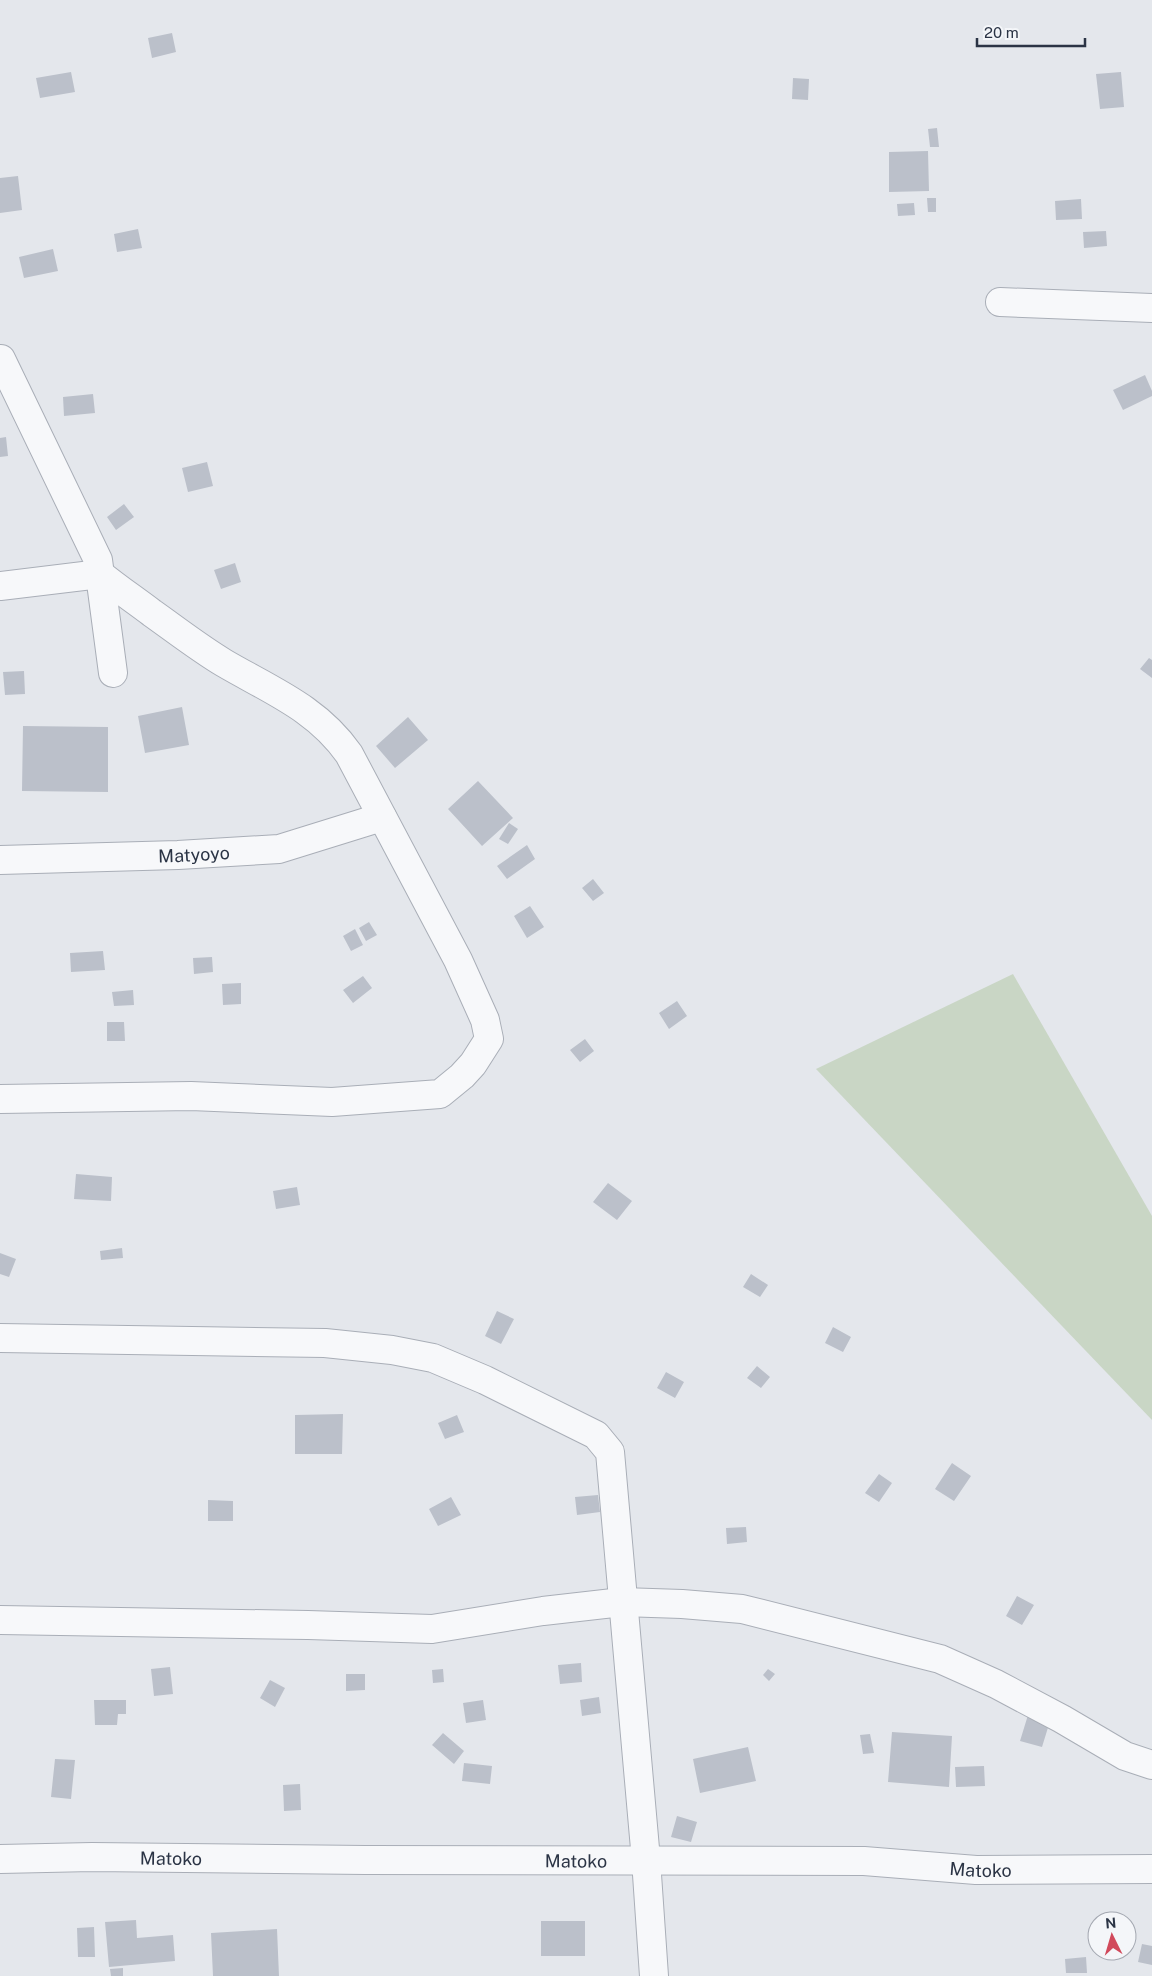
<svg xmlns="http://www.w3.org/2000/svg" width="1152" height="1976" viewBox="0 0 1152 1976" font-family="'Public Sans',sans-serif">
  <rect width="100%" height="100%" fill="#e4e7ec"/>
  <!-- green -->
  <path fill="#c9d6c5" d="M1013 974 1152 1216V1420L816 1069Z"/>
  <!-- building -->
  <path fill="#bbc0ca" d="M172 33 176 52 152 58 148 38Z
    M71 72 75 92 40 98 36 78Z
    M1121 72 1124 107 1100 109 1096 74Z
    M793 78 809 79 808 100 792 99Z
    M937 128 939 147H930L928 129Z
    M928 151 929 191 889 192V152Z
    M18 176 22 210 0 213V178Z
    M927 198H936V212H928Z
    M1081 199 1082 219 1056 220 1055 201Z
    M914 203 915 215 898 216 897 204Z
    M138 229 142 248 117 252 114 234Z
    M1106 231 1107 246 1084 248 1083 232Z
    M53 249 58 271 24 278 19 257Z
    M1145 375 1152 391V396L1123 410 1113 390Z
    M93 394 95 413 64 416 63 397Z
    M6 437 8 456 0 457V438Z
    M207 462 213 486 188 492 182 468Z
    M124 504 134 517 116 530 107 517Z
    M235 563 241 582 221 589 214 570Z
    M1149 658 1152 660V678L1140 669Z
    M24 671 25 694 5 695 3 672Z
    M182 707 189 745 145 753 138 716Z
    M408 717 428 740 395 768 376 746Z
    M23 726 108 727V792L22 791Z
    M478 781 513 818 482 846 448 809Z
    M509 823 518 829 508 844 499 839Z
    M527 845 535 859 507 879 497 866Z
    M593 879 604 893 593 901 582 888Z
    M530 906 544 927 527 938 514 916Z
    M369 922 377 935 366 941 359 928Z
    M355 929 363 945 351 951 343 936Z
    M103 951 105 970 71 972 70 953Z
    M212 957 213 972 194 974 193 958Z
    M363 976 372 988 353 1003 343 990Z
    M241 983V1004L223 1005 222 984Z
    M133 990 134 1005 114 1006 112 992Z
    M677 1001 687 1016 669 1029 659 1013Z
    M107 1022H124L125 1041H107Z
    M585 1039 594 1051 580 1062 570 1050Z
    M76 1174 112 1177 111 1201 74 1199Z
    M608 1183 632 1201 617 1220 593 1202Z
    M297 1187 300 1205 276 1209 273 1191Z
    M122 1248 123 1258 101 1260 100 1251Z
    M0 1253 16 1259 9 1277 0 1274Z
    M751 1274 768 1285 760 1297 743 1287Z
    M497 1311 514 1319 501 1344 485 1336Z
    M833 1327 851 1337 843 1352 825 1343Z
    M757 1366 770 1377 761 1388 747 1378Z
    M666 1372 684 1382 675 1398 657 1388Z
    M343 1414 342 1454H295V1415Z
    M457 1415 464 1432 445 1439 438 1423Z
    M952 1463 971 1476 954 1501 935 1489Z
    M879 1474 892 1483 879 1502 865 1493Z
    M598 1495 600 1512 577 1515 575 1497Z
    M451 1497 461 1515 438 1526 429 1509Z
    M208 1500 233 1501V1521H208Z
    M746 1527 747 1542 727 1544 726 1528Z
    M1017 1596 1034 1605 1022 1625 1006 1616Z
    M581 1663 582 1682 560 1684 558 1665Z
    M170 1667 173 1694 154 1696 151 1669Z
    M443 1669 444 1682 433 1683 432 1670Z
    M768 1669 775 1674 769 1681 763 1675Z
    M346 1674H365V1690L346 1691Z
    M270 1680 285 1688 275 1707 260 1698Z
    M599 1697 601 1713 582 1716 580 1700Z
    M94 1700H126V1714H118L117 1725H95Z
    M483 1700 486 1720 466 1723 463 1703Z
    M1028 1715 1050 1721 1042 1747 1020 1741Z
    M892 1732 952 1736 949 1787 888 1782Z
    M443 1733 464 1751 454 1764 432 1745Z
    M870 1734 874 1753 863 1754 860 1735Z
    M748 1747 756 1781 700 1793 693 1759Z
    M55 1759 75 1760 71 1799 51 1797Z
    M464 1763 492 1766 490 1784 462 1781Z
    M984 1766 985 1786 956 1787 955 1767Z
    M300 1784 301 1810 284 1811 283 1785Z
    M677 1816 697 1822 691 1842 671 1837Z
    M136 1920 137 1938 173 1935 175 1961 109 1967 105 1922Z
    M541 1921H585V1956H541Z
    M94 1927 95 1957H78L77 1928Z
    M277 1929 279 1976H213L211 1933Z
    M1142 1944 1152 1946V1965L1138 1962Z
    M1086 1957 1087 1973H1066L1065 1959Z
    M123 1968V1976H111L110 1969Z"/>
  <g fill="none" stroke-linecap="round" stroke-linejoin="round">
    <defs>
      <g id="street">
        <path d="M1000 302 1152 308"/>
        <path d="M1 359 98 560 113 673"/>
        <path d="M0 586 100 574C117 588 135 600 152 613 176 630 199 648 224 663 270 690 317 708 349 754L458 960 485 1020 489 1039 473 1064 462 1076 440 1094 332 1102 191 1096 0 1099"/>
        <path id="s1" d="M0 860 178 855 279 849 382 817"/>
        <path d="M0 1338 325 1343 392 1350 433 1358 485 1380 596 1435 610 1452 646 1860 654 1976"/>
        <path d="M0 1620 308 1625 432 1629 543 1611 622 1602 682 1604 742 1609 940 1659 996 1684 1062 1719 1125 1756 1152 1765"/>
        <path id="s2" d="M0 1859 92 1857 365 1860 864 1861 976 1870 1152 1869"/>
      </g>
    </defs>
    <!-- street casing -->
    <use href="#street" stroke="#a9aeb7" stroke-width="30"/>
    <!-- street -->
    <use href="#street" stroke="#f7f8fa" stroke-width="28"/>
  </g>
  <g text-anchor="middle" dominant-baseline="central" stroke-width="5" stroke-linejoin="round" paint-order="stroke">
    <!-- street labels -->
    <g font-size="18" fill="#2b3445" stroke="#f4f6f9">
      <text stroke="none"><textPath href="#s1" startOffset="194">Matyoyo</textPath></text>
      <text stroke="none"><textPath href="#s2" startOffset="171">Matoko</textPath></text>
      <text stroke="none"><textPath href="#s2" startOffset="576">Matoko</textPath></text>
      <text stroke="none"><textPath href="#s2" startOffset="981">Matoko</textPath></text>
    </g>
  </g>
  <!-- north arrow -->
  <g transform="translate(1112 1936) rotate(355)"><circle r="24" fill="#f4f6f9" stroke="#a4a8b1"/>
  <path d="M0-4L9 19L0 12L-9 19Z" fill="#d1495b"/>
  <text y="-8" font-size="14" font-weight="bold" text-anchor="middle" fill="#2b3445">N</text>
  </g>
  <!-- scale -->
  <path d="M977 38v8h108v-8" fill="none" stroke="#2b3445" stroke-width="2.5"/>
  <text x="984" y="38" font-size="15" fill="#2b3445" stroke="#f4f6f9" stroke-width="4" paint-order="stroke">20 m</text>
</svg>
